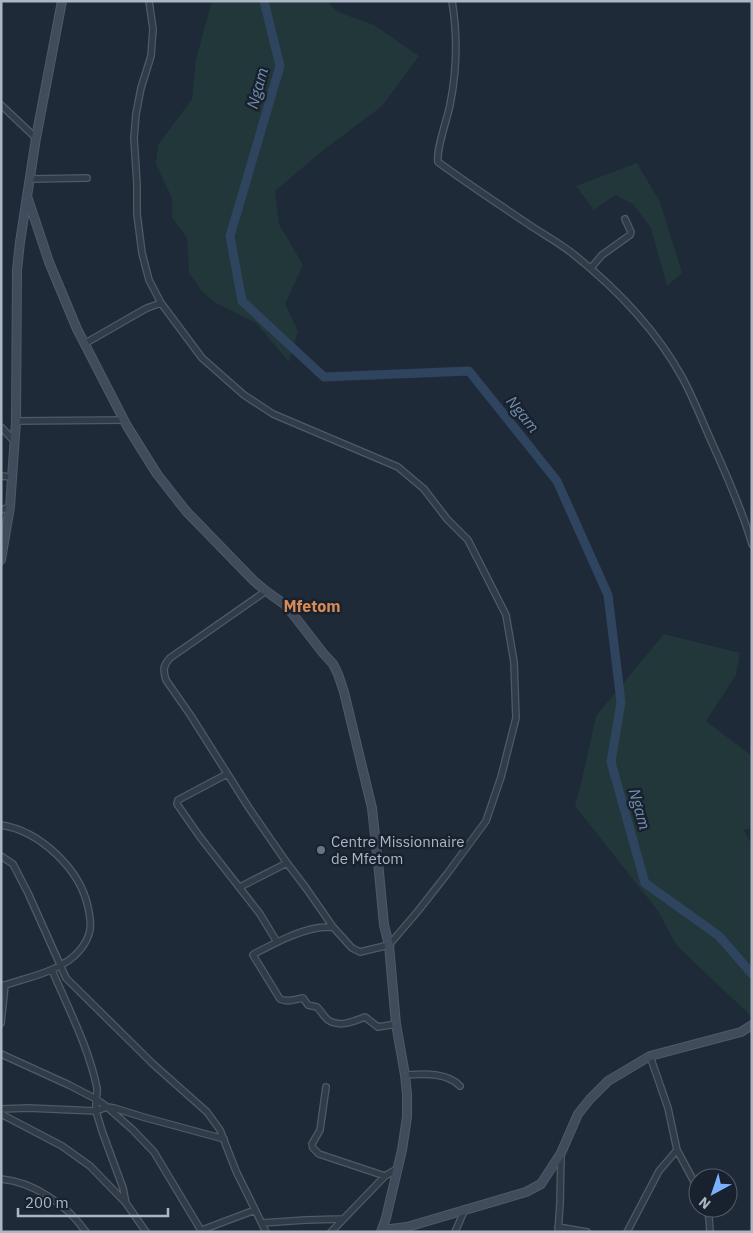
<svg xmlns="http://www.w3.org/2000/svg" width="753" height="1233" viewBox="0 0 753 1233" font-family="'IBM Plex Sans',sans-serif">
  <rect width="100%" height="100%" fill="#1f2a38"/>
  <!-- green -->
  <path fill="#213739" d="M212 1H327L338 12 374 25 419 56 382 106 321 152 275 191 279 224 303 265 285 304 298 331 289 362 256 323 214 302 201 290 189 273 187 238 172 218V198L156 164 158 145 192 99 196 59Z
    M637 163 660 202 682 273 667 286 651 228 633 204 615 195 594 210 576 186Z
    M664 634 740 653 736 675 706 721 752 756V828L744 830 752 845V1017L677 946 658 911 575 806 582 779 596 716Z"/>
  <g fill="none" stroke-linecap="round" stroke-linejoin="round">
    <!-- river -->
    <path stroke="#2f455f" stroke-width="9" d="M264 1 280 66 230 236 242 301 324 377 469 371 557 481 608 595 621 702 611 762 645 883 719 936 752 974"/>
    <defs>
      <path id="street" d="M149 1 153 29 151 56 141 88 136 114 134 138 137 184V214L142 253 149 280 161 303 202 358 244 395 273 414 398 467 424 489 447 519 468 540 506 615 514 662 516 718 501 777 486 821 447 874 418 911 389 945 360 952 352 948 333 927 306 888 287 863 249 808 191 716 166 680C163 671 163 665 170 658L266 591
        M452 1C458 37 457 70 450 105 447 120 436 149 438 162 468 184 500 205 531 226 545 235 559 243 572 253 616 288 655 328 682 377 694 399 703 423 713 445 728 478 742 510 752 544
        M1 105 36 138
        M30 179 87 178
        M591 268 602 255 630 235 631 232 625 219
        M84 344 138 313 147 308 161 303
        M16 421 124 420
        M1 427 15 442
        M1 476 12 477
        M1 510 10 507
        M227 774 178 800 177 804 200 837 260 914 277 942
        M1 825C40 831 80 869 88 907 92 925 92 935 80 950 63 971 29 977 5 985H1
        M1 856 13 864 28 893 66 978 153 1064 207 1112 220 1130 236 1171 266 1232
        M240 887 287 863
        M333 927C328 927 322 927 317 928 295 932 273 944 254 954L253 955 280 999C288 1003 295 999 303 998L308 1005 317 1007C321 1011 324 1017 328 1020 340 1028 354 1021 365 1017L378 1027 396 1024
        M52 970C68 1008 89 1048 97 1088V1093L96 1099 107 1107 114 1108 143 1117 224 1139
        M1 1023 5 985
        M1 1054 69 1085 96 1099V1111L107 1107 133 1130 154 1152 202 1232
        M650 1056 668 1108 677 1150 698 1189
        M405 1075C423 1074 447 1072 460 1086
        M326 1087 320 1130 312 1144 313 1148 319 1154 385 1176
        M1 1109 28 1108 96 1111 102 1131 123 1188 126 1203
        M1 1114 62 1146 90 1166 126 1203 146 1232
        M1 1179C34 1182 67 1205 86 1232
        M705 1208 709 1217 710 1232
        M262 1223 306 1220 342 1219
        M558 1227 587 1232
        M202 1230 255 1210
        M331 1232 385 1176 397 1169
        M455 1232 465 1209
        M558 1232 560 1204 561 1154
        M627 1232 659 1171 677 1150"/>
      <path id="secondary" d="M27 196 49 262 77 329 127 426 157 474 186 511 254 581 266 591 284 604 292 613 323 653 333 664 338 674 344 692 372 808 379 872 384 925 389 945 396 1024 405 1075 407 1094V1117L402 1150 386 1218 381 1232
        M1 560 10 507 16 421 17 270 20 242 36 138 62 1
        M382 1230 407 1227 526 1192 541 1184 561 1153 578 1114 590 1099 608 1081 650 1056 741 1032 752 1025"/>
    </defs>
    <!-- street casing -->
    <use href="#street" stroke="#505a67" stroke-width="8"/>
    <!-- secondary casing -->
    <use href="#secondary" stroke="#505a67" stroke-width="10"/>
    <!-- street -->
    <use href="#street" stroke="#323c49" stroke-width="5.5"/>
    <!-- secondary -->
    <use href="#secondary" stroke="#404b5c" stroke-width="8"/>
  </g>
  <!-- markers -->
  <circle fill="#6b7280" stroke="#18212d" stroke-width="2" cx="321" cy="850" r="5"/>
  <g text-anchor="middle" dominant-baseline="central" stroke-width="5" stroke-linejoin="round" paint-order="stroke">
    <!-- poi labels -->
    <g font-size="15" fill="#acb7c6" stroke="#18212d" text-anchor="start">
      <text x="331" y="841">Centre Missionnaire<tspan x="331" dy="17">de Mfetom</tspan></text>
    </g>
    <!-- water labels -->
    <g font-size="16" font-style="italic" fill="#738eb0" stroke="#18212d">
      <text transform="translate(257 88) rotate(-75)">Ngam</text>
      <text transform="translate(523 414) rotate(51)">Ngam</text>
      <text transform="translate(640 809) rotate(74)">Ngam</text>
    </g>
    <!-- neighbourhood labels -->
    <g font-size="16" font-weight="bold" fill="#d98954" stroke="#18212d">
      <text x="312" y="606">Mfetom</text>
    </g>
  </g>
  <!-- border -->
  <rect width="753" height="1233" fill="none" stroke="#acb7c6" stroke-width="5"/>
  <!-- north arrow -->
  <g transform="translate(713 1193) rotate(220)"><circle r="24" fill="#18212d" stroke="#535d6a"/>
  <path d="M0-4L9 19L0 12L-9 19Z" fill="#7ab1fd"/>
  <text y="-8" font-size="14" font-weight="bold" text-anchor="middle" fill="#acb7c6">N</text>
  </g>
  <!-- scale -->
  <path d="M18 1208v8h150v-8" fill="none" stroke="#acb7c6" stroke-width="2.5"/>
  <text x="25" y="1208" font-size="15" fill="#acb7c6" stroke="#18212d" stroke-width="4" paint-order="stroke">200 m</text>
</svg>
